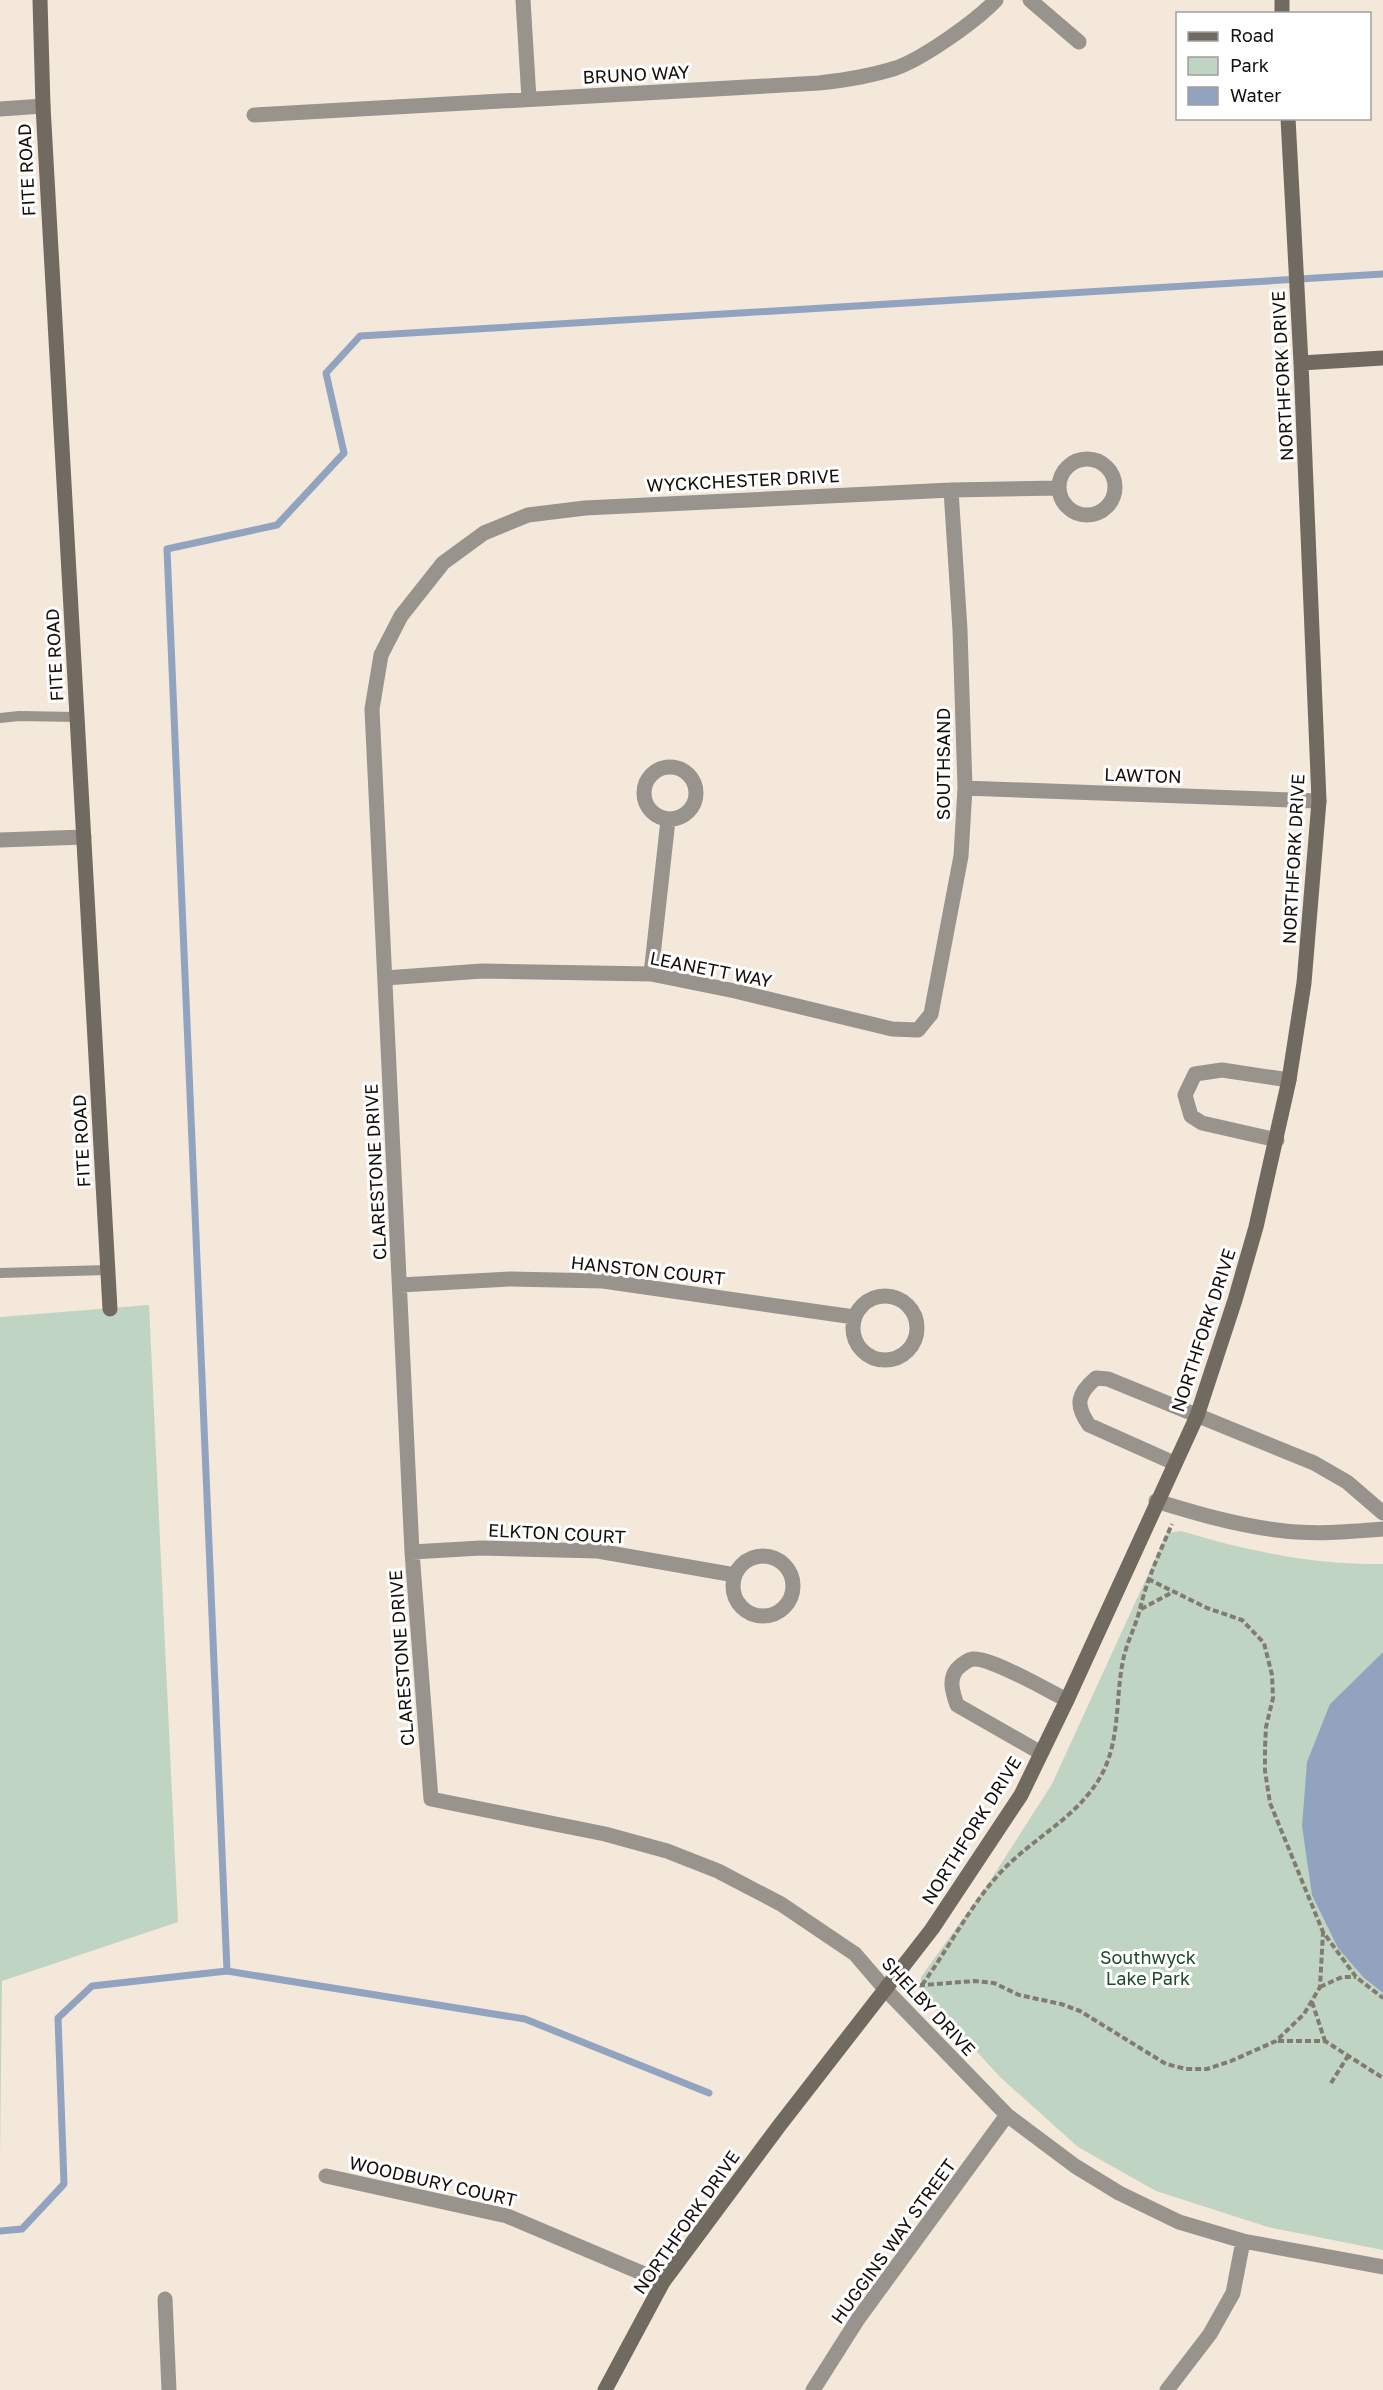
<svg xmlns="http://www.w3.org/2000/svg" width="1383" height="2390" viewBox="0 0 1383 2390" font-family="'Golos Text',sans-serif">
  <rect width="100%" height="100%" fill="#f3e8d9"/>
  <!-- green -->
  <path fill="#c0d4c3" d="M149 1305 178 1922 2 1981 0 2157V1317Z
    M1181 1531C1246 1551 1314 1565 1383 1564V1652L1330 1704 1364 1978 1383 1993V2250L1268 2227 1156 2191 1078 2147 1000 2077 946 2018 920 1998 921 1977 990 1881 1052 1784 1167 1533Z"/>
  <!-- water -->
  <path fill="#92a3bf" d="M1383 1652V1993L1364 1978 1338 1948 1312 1895 1302 1826 1307 1762 1330 1704Z"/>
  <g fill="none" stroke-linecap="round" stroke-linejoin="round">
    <!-- stream -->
    <path stroke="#92a3bf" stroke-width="7" d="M227 1971 167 549 277 525 344 453 326 373 360 336 1383 274
      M0 2231 22 2229 64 2184 58 2018 92 1986 227 1971 525 2019 709 2093"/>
    <!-- path -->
    <path stroke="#827b71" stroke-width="4" stroke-dasharray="6 3" stroke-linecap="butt" d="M1148 1579 1207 1608 1242 1620 1264 1643 1272 1675 1273 1698 1266 1727 1265 1748V1771L1270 1803 1323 1932 1356 1977 1383 1998
      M1141 1609 1173 1592
      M922 1985C949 1948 969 1907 1000 1873 1033 1837 1080 1817 1103 1772 1121 1736 1115 1694 1124 1656 1128 1640 1136 1625 1140 1609 1147 1579 1160 1552 1172 1524
      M910 1986 975 1981 994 1983 1019 1995 1061 2004 1080 2011 1166 2064 1186 2069H1207L1231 2061 1276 2041 1304 2014 1320 1987 1323 1932
      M1320 1987 1342 1977H1356
      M1312 2002 1325 2041
      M1278 2041H1325L1383 2078
      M1331 2083 1348 2056"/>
    <!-- lane -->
    <path stroke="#98938d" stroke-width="10" d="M0 718 19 716 77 717
      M0 1273 108 1270"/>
    <!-- street -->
    <path stroke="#98938d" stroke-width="15" d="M523 0 529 99
      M1030 0 1079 42
      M0 109 43 106
      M254 115 819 83C846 80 871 76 896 68 924 58 976 21 996 0
      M1059 487a28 28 0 1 1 56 0a28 28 0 1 1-56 0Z
      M1059 488 951 490 585 508 528 515 484 533 443 563 401 616 381 655 372 709 412 1552 431 1799 605 1834 667 1851 718 1871 781 1904 855 1954 886 1990 1007 2115 1075 2166 1119 2193 1179 2222 1243 2241 1383 2267
      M644 793a26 26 0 1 1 52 0a26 26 0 1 1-52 0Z
      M965 788 1319 801
      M0 840 84 837
      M651 974 668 820
      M385 978 482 971 651 974 735 991 892 1029 918 1030 931 1014 961 856 965 788 960 630 951 490
      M1277 1140 1202 1123 1191 1116 1185 1095 1195 1074 1222 1070 1289 1080
      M400 1285 510 1279 603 1281 854 1317
      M853 1328a32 32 0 1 1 64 0a32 32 0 1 1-64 0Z
      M1174 1463 1089 1425C1075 1405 1077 1394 1096 1378L1108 1379 1314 1463 1347 1482 1383 1513
      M1156 1501C1195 1513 1236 1525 1277 1530 1312 1535 1348 1532 1383 1529
      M412 1552 481 1548 598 1551 735 1575
      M733 1586a30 30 0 1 1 60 0a30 30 0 1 1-60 0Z
      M1041 1753 957 1705C953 1693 948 1680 957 1669 961 1665 967 1660 973 1659 991 1657 1048 1691 1067 1700
      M326 2176 507 2216 663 2282
      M165 2299 169 2390
      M813 2390 858 2319 1007 2115
      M1167 2390 1210 2334 1233 2293 1243 2241"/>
    <!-- secondary -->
    <path stroke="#716a61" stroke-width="15" d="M40 0 43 106 110 1309
      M1282 0V14
      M1301 363 1383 358
      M605 2390 663 2282 779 2126 932 1929 1021 1795 1067 1700 1197 1416 1235 1300 1256 1227 1289 1080 1304 983 1319 801 1301 363 1288 118"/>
  </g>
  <g text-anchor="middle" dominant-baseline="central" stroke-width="6" stroke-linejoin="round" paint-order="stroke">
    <!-- street labels -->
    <g font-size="18" fill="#14100b" stroke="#fff">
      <text transform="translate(636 74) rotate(-3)">BRUNO WAY</text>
      <text transform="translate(26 170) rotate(-93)">FITE ROAD</text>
      <text transform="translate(1282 376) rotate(-93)">NORTHFORK DRIVE</text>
      <text transform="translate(743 480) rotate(-3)">WYCKCHESTER DRIVE</text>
      <text transform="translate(54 655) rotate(-93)">FITE ROAD</text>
      <text transform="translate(943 764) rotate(-90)">SOUTHSAND</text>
      <text transform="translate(1143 775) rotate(2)">LAWTON</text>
      <text transform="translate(1293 859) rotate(-87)">NORTHFORK DRIVE</text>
      <text transform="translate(711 969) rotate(11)">LEANETT WAY</text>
      <text transform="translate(81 1141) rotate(-93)">FITE ROAD</text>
      <text transform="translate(375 1172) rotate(-93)">CLARESTONE DRIVE</text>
      <text transform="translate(648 1270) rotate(6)">HANSTON COURT</text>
      <text transform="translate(1203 1330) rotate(-72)">NORTHFORK DRIVE</text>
      <text transform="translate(557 1533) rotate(3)">ELKTON COURT</text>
      <text transform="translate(401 1658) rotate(-94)">CLARESTONE DRIVE</text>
      <text transform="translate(971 1830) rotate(-58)">NORTHFORK DRIVE</text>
      <text transform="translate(929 2006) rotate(47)">SHELBY DRIVE</text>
      <text transform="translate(433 2181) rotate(13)">WOODBURY COURT</text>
      <text transform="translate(686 2222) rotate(-55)">NORTHFORK DRIVE</text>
      <text transform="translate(893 2241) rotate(-54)">HUGGINS WAY STREET</text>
    </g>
    <!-- park labels -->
    <g font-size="18" fill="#1e4b2a" stroke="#fff">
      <text x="1148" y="1957">Southwyck<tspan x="1148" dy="21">Lake Park</tspan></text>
    </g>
  </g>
  <!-- legend -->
  <rect x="1176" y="12" width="195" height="108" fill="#ffffff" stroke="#a19f9d" stroke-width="1.5"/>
  <rect x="1188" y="32" width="30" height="9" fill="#716a61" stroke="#a19f9d" stroke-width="1.5"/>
  <text x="1230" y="42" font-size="18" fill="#14100b">Road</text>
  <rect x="1188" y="57" width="30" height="18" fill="#c0d4c3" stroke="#a19f9d" stroke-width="1.5"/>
  <text x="1230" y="72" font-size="18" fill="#14100b">Park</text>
  <rect x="1188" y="87" width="30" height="18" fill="#92a3bf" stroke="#a19f9d" stroke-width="1.5"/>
  <text x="1230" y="102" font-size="18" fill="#14100b">Water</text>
</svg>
